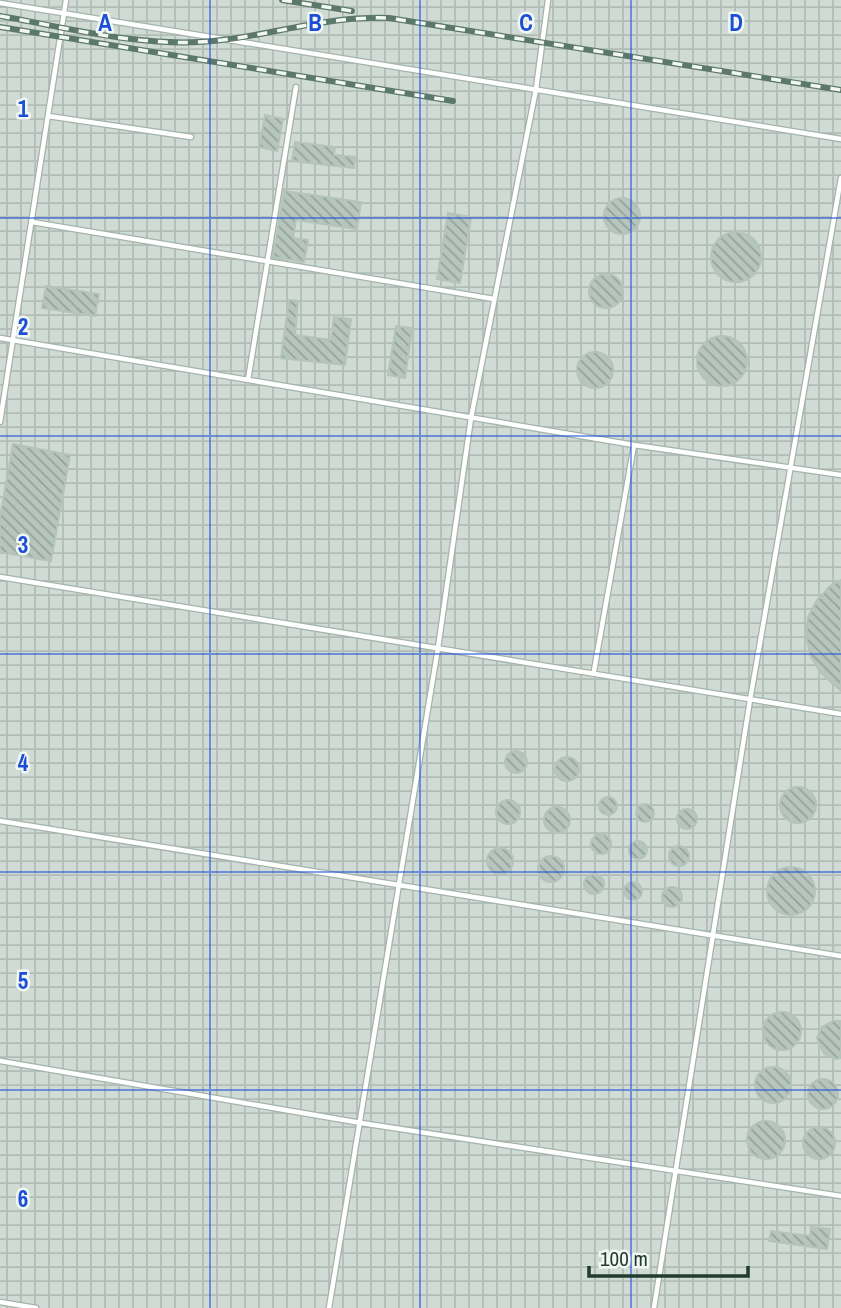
<svg xmlns="http://www.w3.org/2000/svg" width="841" height="1308" viewBox="0 0 841 1308" font-family="'Archivo Narrow',sans-serif">
  <defs>
    <pattern id="industrial-grid" width="8" height="8" patternUnits="userSpaceOnUse" patternTransform="scale(1.75)"><rect width="8" height="8" fill="#cfdbd4"/><path d="M0 4h8M4 0v8" fill="none" stroke="#b1bdb6"/></pattern>
    <pattern id="building-back-hatch" width="6" height="6" patternUnits="userSpaceOnUse" patternTransform="scale(1.75)"><rect width="6" height="6" fill="#b6c6be"/><path d="M-1 5l2 2M0 0l6 6M5-1l2 2" fill="none" stroke="#94a29b"/></pattern>
  </defs>
  <rect width="100%" height="100%" fill="#e1ebe5"/>
  <!-- industrial -->
  <path fill="url(#industrial-grid)" d="M0 0H841V1308H0Z"/>
  <!-- building -->
  <path fill="url(#building-back-hatch)" stroke="#b4c4bb" stroke-width="2" d="M265 115 283 119 277 151 259 147Z
    M295 142 335 147 334 155 355 157 354 168 292 161Z
    M284 191 361 202 357 229 296 220 293 238 308 240 304 262 273 257Z
    M604 216a18 18 0 1 1 36 0a18 18 0 1 1-36 0Z
    M448 213 471 217 460 283 437 279Z
    M711 257a25 25 0 1 1 50 0a25 25 0 1 1-50 0Z
    M589 291a17 17 0 1 1 34 0a17 17 0 1 1-34 0Z
    M46 286 99 294 95 316 42 308Z
    M289 300 298 301 295 335 331 340 334 317 351 319 345 365 281 358Z
    M396 326 412 328 405 378 388 375Z
    M697 361a25 25 0 1 1 50 0a25 25 0 1 1-50 0Z
    M577 370a18 18 0 1 1 36 0a18 18 0 1 1-36 0Z
    M13 444 70 455 51 561 0 552V517Z
    M841 580V691L820 672 810 655 806 636 808 617 817 600 830 586Z
    M505 762a11 11 0 1 1 22 0a11 11 0 1 1-22 0Z
    M555 769a12 12 0 1 1 24 0a12 12 0 1 1-24 0Z
    M780 805a18 18 0 1 1 36 0a18 18 0 1 1-36 0Z
    M599 806a9 9 0 1 1 18 0a9 9 0 1 1-18 0Z
    M496 812a12 12 0 1 1 24 0a12 12 0 1 1-24 0Z
    M636 813a9 9 0 1 1 18 0a9 9 0 1 1-18 0Z
    M544 820a13 13 0 1 1 26 0a13 13 0 1 1-26 0Z
    M677 819a10 10 0 1 1 20 0a10 10 0 1 1-20 0Z
    M591 844a10 10 0 1 1 20 0a10 10 0 1 1-20 0Z
    M629 850a9 9 0 1 1 18 0a9 9 0 1 1-18 0Z
    M669 856a10 10 0 1 1 20 0a10 10 0 1 1-20 0Z
    M487 861a13 13 0 1 1 26 0a13 13 0 1 1-26 0Z
    M538 869a13 13 0 1 1 26 0a13 13 0 1 1-26 0Z
    M767 891a24 24 0 1 1 48 0a24 24 0 1 1-48 0Z
    M584 884a10 10 0 1 1 20 0a10 10 0 1 1-20 0Z
    M624 891a9 9 0 1 1 18 0a9 9 0 1 1-18 0Z
    M662 897a10 10 0 1 1 20 0a10 10 0 1 1-20 0Z
    M763 1031a19 19 0 1 1 38 0a19 19 0 1 1-38 0Z
    M833 1021H841V1058L836 1059 824 1054 817 1038 822 1027Z
    M755 1085a18 18 0 1 1 36 0a18 18 0 1 1-36 0Z
    M808 1094a15 15 0 1 1 30 0a15 15 0 1 1-30 0Z
    M747 1140a19 19 0 1 1 38 0a19 19 0 1 1-38 0Z
    M803 1143a16 16 0 1 1 32 0a16 16 0 1 1-32 0Z
    M811 1227 830 1229 827 1249 769 1241 771 1231 810 1236Z"/>
  <g fill="none" stroke-linecap="round" stroke-linejoin="round">
    <defs>
      <path id="lane" d="M0 3 841 139
        M48 116 191 137
        M32 222 494 299
        M0 338 634 445 841 475
        M248 380 296 87
        M0 422 66 0
        M0 577 841 714
        M594 671 634 445
        M0 821 841 956
        M0 1061 361 1123 841 1196
        M0 1302 36 1308
        M329 1308 438 648 471 418 536 89 548 0
        M654 1308 750 700 841 178"/>
    </defs>
    <!-- lane casing -->
    <use href="#lane" stroke="#a4b3ab" stroke-width="7"/>
    <!-- lane -->
    <use href="#lane" stroke="#fff" stroke-width="4.5"/>
    <defs>
      <path id="rail" d="M282 0 352 11
        M0 16C69 28 143 48 213 41 275 35 323 16 389 18L841 90
        M0 27 453 101"/>
    </defs>
    <!-- rail casing -->
    <use href="#rail" stroke="#5c776c" stroke-width="6"/>
    <!-- rail -->
    <use href="#rail" stroke="#f1f8f4" stroke-width="3.5" stroke-dasharray="10" stroke-linecap="butt"/>
  </g>
  <!-- grid -->
  <path fill="none" stroke="#1d4ed8" stroke-width="2" stroke-opacity="0.55" d="M210 0V1308M420 0V1308M631 0V1308M0 218H841M0 436H841M0 654H841M0 872H841M0 1090H841"/>
  <g font-size="23" text-anchor="middle" font-weight="bold" fill="#1d4ed8" stroke="#f1f8f4" stroke-width="5" stroke-linejoin="round" paint-order="stroke">
    <text x="105" y="31">A</text>
    <text x="315" y="31">B</text>
    <text x="526" y="31">C</text>
    <text x="736" y="31">D</text>
    <text x="23" y="117">1</text>
    <text x="23" y="335">2</text>
    <text x="23" y="553">3</text>
    <text x="23" y="771">4</text>
    <text x="23" y="989">5</text>
    <text x="23" y="1207">6</text>
  </g>
  <!-- scale -->
  <path d="M589 1266v10h159v-10" fill="none" stroke="#223b31" stroke-width="3.5"/>
  <text x="600" y="1266" font-size="21" fill="#223b31" stroke="#f1f8f4" stroke-width="5" paint-order="stroke">100 m</text>
</svg>
